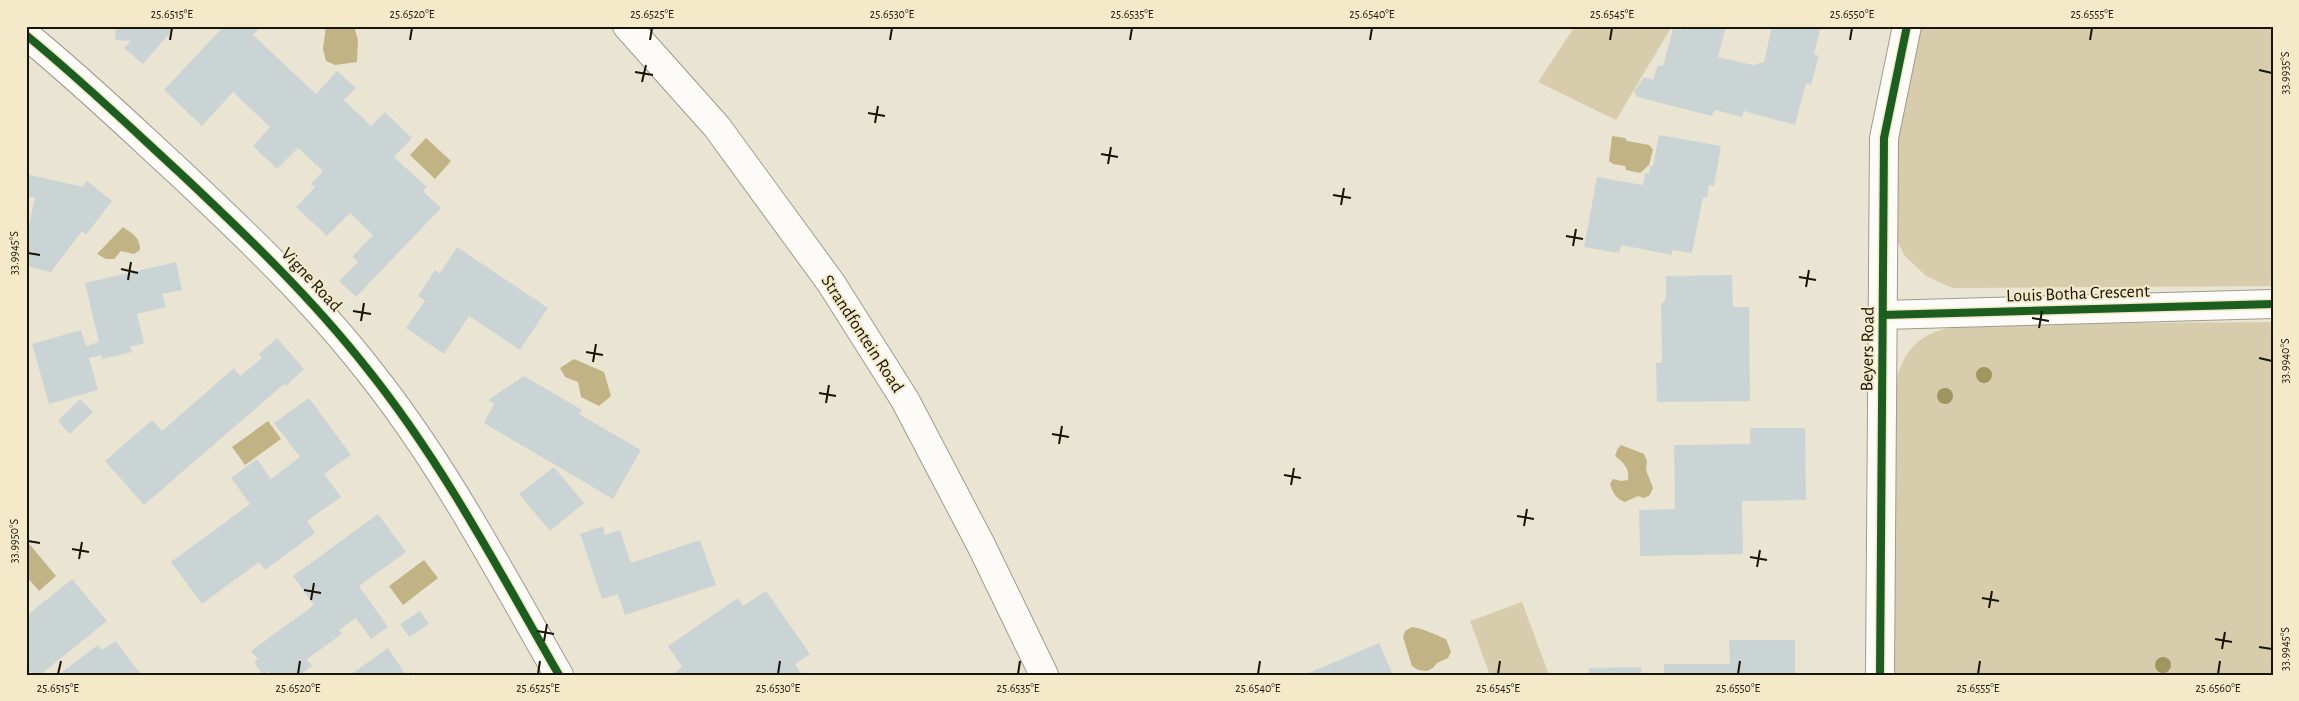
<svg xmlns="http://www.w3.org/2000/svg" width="2299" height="701" viewBox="0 0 2299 701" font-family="'Alegreya Sans',sans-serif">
  <rect width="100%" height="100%" fill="#eae5d3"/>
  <!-- green -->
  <path fill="#d7cdac" d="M1575 26H1672L1616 120 1538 82Z
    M1920 26H2273V286L1952 288 1926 276 1904 255 1884 213 1892 143Z
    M2273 322V675H1895L1893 400C1900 344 1923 328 1977 324Z
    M1522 602 1549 675H1490L1470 621Z"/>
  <!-- water -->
  <path fill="#c1b383" d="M326 26H354L358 40 357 62 335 65 326 61 323 49Z
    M1612 136 1625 138 1627 141 1649 145 1653 150 1649 165 1640 173 1626 170 1625 166 1613 164 1609 161Z
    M426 138 451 161 435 179 410 155Z
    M123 227C133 234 140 237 140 250L134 254 121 251 114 259H106L97 254Z
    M574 359 604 372 611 396 599 406 581 397 578 382 565 377 560 368Z
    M268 421 281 439 245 465 232 447Z
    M1621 445 1644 454 1647 461 1646 470 1653 488 1650 495 1644 498 1638 496 1625 502C1616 499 1613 493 1610 484L1613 479 1621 481 1628 480C1630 470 1624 462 1615 456L1617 450Z
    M26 540 56 576 39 591 26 576Z
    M424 560 438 578 403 605 389 586Z
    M1412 627C1422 628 1436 635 1446 639L1451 652 1448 658 1437 663 1433 668 1427 671 1418 670 1412 666 1403 637 1405 631Z"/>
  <!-- building -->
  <path fill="#cbd4d4" d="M116 26H176L143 64 124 48 131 41 115 40Z
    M224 26H261L253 35 316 94 337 71 356 88 344 100 371 126 385 112 412 138 394 157 427 187 423 191 441 208 356 297 339 281 358 262 352 257 373 235 350 213 327 236 296 207 315 187 311 184 323 171 298 148 277 169 253 146 270 127 233 92 202 126 164 90Z
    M1683 26H1726L1718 57 1753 65 1764 62 1772 26H1821L1814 54 1819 56 1811 85 1806 83 1795 125 1744 111 1742 117 1715 110 1712 116 1637 97 1634 91 1644 77 1653 80 1658 65 1663 66 1673 29 1682 30Z
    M1659 135 1721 146 1714 186 1709 185 1707 198 1703 197 1692 253 1672 250V255L1621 245 1619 253 1584 247 1597 177 1643 185 1645 173 1649 174 1650 166H1653Z
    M26 174 83 187 87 181 112 201 86 235 82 231 51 272 26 266V229H28L35 198 26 196Z
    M457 247 548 308 520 350 469 316 444 354 406 328 425 301 418 296 435 270 440 273Z
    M176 262 182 290 162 294 166 307 137 314 144 343 130 347 132 352 102 359V355L89 358 98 390 49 404 32 344 81 330 86 346 99 342 85 283Z
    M1732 275 1733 307H1749L1750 401 1657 402 1656 363H1662L1661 304 1666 299V276Z
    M277 338 304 369 286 386 284 384 144 505 105 461 152 420 162 431 234 368 240 376 262 358 259 354Z
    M524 376 582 410 579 414 641 450 613 499 484 423 494 404 488 400Z
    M309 398 351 455 324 474 341 497 307 521 315 533 265 570 259 562 202 604 171 562 250 504 231 478 257 459 271 479 300 457 274 423Z
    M80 399 93 412 70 434 58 421Z
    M1750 428H1805L1806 500 1742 501 1743 554 1640 556 1639 510 1675 509 1674 445 1750 444Z
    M554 467 584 503 550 531 519 494Z
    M378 514 406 552 359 586 388 627 371 639 356 618 339 630 342 634 307 659 312 666 300 675H272L269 671 263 675 254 662 258 659 251 651 314 605 293 576Z
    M603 526 605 535 620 530 631 563 700 540 716 585 625 615 618 594 602 599 580 534Z
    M72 579 107 621 40 675H34L31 671 26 675V610L29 614Z
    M766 591 810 654 795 664 802 675H677L675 673 682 667 668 646 738 598 743 606Z
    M420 611 429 624 409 637 400 624Z
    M1729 640H1795V675H1664V664H1730Z
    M116 641 141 675H58L98 645 102 650Z
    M1379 643 1393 675H1304Z
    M388 648 406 675 411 672 414 675H350Z
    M1641 667V675H1589V668Z"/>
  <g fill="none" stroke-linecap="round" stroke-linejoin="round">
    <defs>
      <path id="minor" d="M26 35C80 79 129 126 180 173 247 236 312 298 369 371 444 465 499 571 559 675
        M1883 315 2273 304
        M1880 675 1884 138 1907 26"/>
      <path id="major" d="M627 26 717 127 831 283 905 400 981 545 1044 675"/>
    </defs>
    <!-- minor casing -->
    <use href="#minor" stroke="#9f9b8d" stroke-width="30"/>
    <!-- major casing -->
    <use href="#major" stroke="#9f9b8d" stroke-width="30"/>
    <!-- minor -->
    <use href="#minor" stroke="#fcfbf8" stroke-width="28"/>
    <!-- major -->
    <use href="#major" stroke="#fcfbf8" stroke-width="28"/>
    <defs>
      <path id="cycleway" d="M26 35C80 79 129 126 180 173 247 236 312 298 369 371 444 465 499 571 559 675
        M1883 315 2273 304
        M1880 675 1884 138 1907 26"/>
    </defs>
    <!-- cycleway casing -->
    <use href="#cycleway" stroke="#f4eac9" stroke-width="11"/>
    <!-- cycleway -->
    <use href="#cycleway" stroke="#1b5e20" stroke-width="8"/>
  </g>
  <!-- trees -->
  <g fill="#a0945f">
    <circle cx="1984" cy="375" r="8"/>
    <circle cx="1945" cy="396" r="8"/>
    <circle cx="2163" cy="665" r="8"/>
  </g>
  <!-- ticks -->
  <path fill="none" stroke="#181408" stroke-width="2" d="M170 40 172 28M410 40 412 28M650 40 652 28M890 40 892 28M1130 40 1132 28M1370 40 1372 28M1610 40 1612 28M1850 40 1852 28M2090 40 2092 28M2259 70 2272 73M635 72 653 75M642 82 646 65M868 113 885 116M875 123 878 106M1101 154 1118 157M1108 164 1111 147M1333 195 1351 198M1341 205 1344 188M1566 236 1583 239M1573 246 1576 229M28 253 40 255M121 269 138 273M1799 277 1816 280M128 280 131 262M1806 287 1809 270M353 311 371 314M2032 318 2049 321M361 321 364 303M2039 328 2042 311M586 352 603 355M2259 358 2272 361M593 362 596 344M819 393 836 396M826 403 829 385M1052 434 1069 437M1059 444 1062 426M1284 475 1301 478M1291 485 1294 468M1517 516 1534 519M1524 526 1527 509M28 541 40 543M72 549 89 552M1750 557 1767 560M79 559 82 542M1757 567 1760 550M304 590 321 593M1982 598 1999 601M311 600 314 583M1989 608 1992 591M537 631 554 634M2215 639 2232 642M544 641 547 624M2259 647 2272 649M2222 649 2225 632M58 674 61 661M298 674 300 661M538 674 540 661M778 674 780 661M1018 674 1020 661M1258 674 1260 661M1498 674 1500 661M1738 674 1740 661M1978 674 1980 661M2218 674 2220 661"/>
  <g text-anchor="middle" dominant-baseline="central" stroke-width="4" stroke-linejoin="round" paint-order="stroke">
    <!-- street labels -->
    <g font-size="18" fill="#181408" stroke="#f4eac9">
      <text transform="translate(311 280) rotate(47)">Vigne Road</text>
      <text transform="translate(2078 294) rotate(-2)">Louis Botha Crescent</text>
      <text transform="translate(862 334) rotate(57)">Strandfontein Road</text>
      <text transform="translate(1868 349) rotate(-89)">Beyers Road</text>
    </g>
  </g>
  <!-- border -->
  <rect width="2299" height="701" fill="none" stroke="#f4eac9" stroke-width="55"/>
  <rect x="28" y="28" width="2244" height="646" fill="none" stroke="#181408" stroke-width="2"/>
  <g font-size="12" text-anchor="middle" fill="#181408">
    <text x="172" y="18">25.6515°E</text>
    <text x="412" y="18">25.6520°E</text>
    <text x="652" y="18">25.6525°E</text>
    <text x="892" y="18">25.6530°E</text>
    <text x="1132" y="18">25.6535°E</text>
    <text x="1372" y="18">25.6540°E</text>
    <text x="1612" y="18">25.6545°E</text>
    <text x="1852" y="18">25.6550°E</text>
    <text x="2092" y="18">25.6555°E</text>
    <text transform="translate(2285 73) rotate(-90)" y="4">33.9935°S</text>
    <text transform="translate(14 253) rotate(-90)" y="4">33.9945°S</text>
    <text transform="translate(2285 361) rotate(-90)" y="4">33.9940°S</text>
    <text transform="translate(14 541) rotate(-90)" y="4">33.9950°S</text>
    <text transform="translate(2285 649) rotate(-90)" y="4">33.9945°S</text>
    <text x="58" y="692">25.6515°E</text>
    <text x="298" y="692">25.6520°E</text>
    <text x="538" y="692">25.6525°E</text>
    <text x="778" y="692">25.6530°E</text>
    <text x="1018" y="692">25.6535°E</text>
    <text x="1258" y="692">25.6540°E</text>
    <text x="1498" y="692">25.6545°E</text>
    <text x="1738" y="692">25.6550°E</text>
    <text x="1978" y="692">25.6555°E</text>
    <text x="2218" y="692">25.6560°E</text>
  </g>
</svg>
